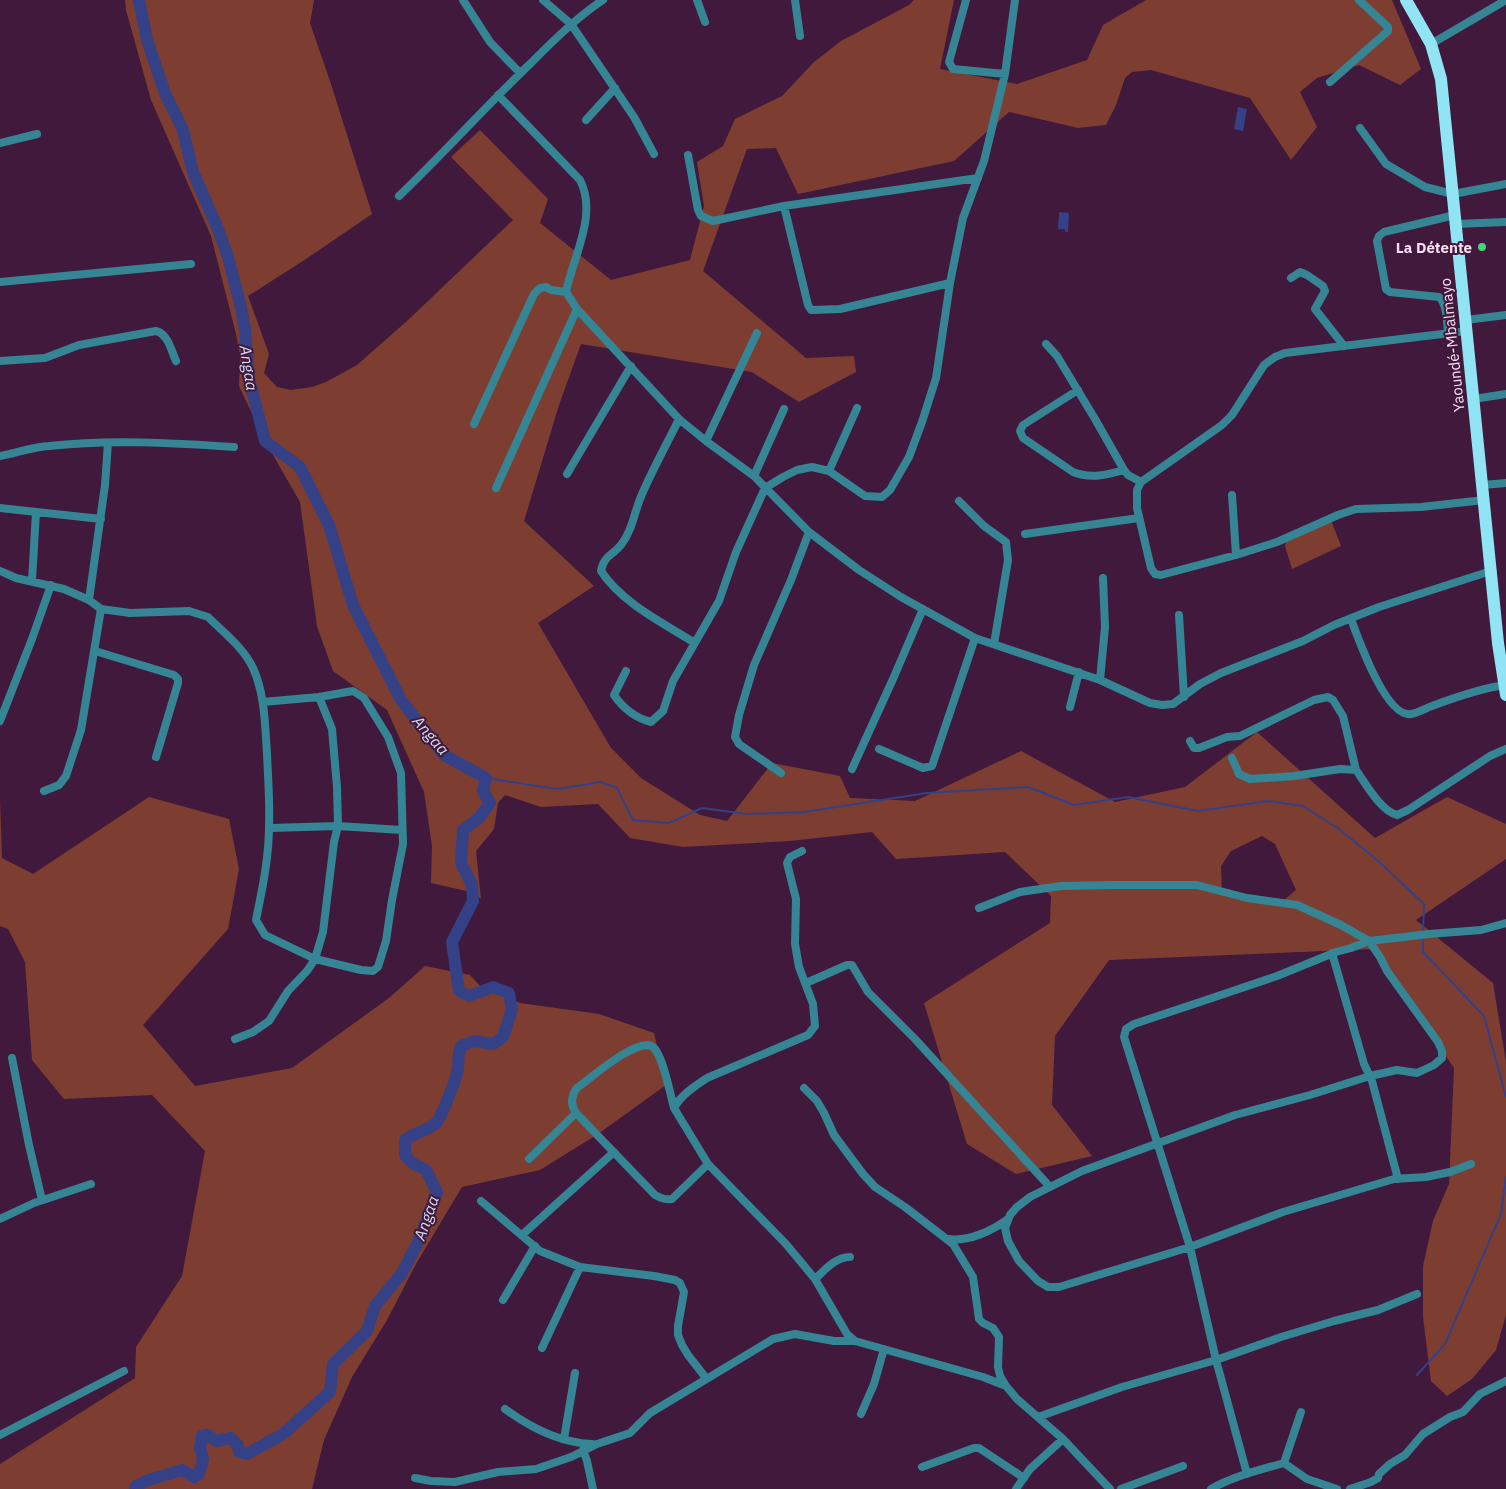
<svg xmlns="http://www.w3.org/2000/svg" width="1506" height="1489" viewBox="0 0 1506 1489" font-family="'IBM Plex Sans',sans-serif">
  <rect width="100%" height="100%" fill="#41193c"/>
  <!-- green -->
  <path fill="#7d3e31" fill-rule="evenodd" d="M125 0H314L310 23 331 84 372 214 306 259 248 296 269 354 264 373 277 387 291 390 312 387 326 382 357 365 407 321 513 220 451 157 480 130 548 199 540 223 611 280 690 260 704 206 697 162 723 146 735 119 782 96 814 62 841 41 909 5 914 0H954L940 69 1017 84 1087 60 1103 25 1146 0H1392L1421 69 1400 85 1359 65 1317 78 1300 92 1317 127 1291 160 1250 98 1151 70 1132 72 1125 78 1116 105 1106 125 1078 128 1009 112 954 161 798 194 776 148 747 149 703 271 806 358 854 356 856 372 799 402 752 372 581 344 559 405 524 521 594 586 538 623 611 748 641 778 700 815 727 821 772 763 840 776 850 798 915 801 1021 751 1115 802 1185 787 1257 732 1375 838 1447 797 1506 824V859L1416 920 1493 983 1506 1062V1315L1496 1350 1472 1379 1447 1396 1431 1381 1423 1317V1266L1433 1221 1449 1184 1454 1068 1373 949 1109 960 1055 1036 1052 1105 1092 1156 1016 1174 967 1144 924 1003 1050 923 1051 896 1005 852 896 859 872 832 790 841 683 847 630 838 598 804 541 807 505 795 498 803 494 829 476 851 481 899 471 892 431 883 432 846 424 792 387 710 333 671 317 626 300 502 265 441 239 386 240 356 236 334 211 236 151 100 126 10ZM1262 836 1275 844 1296 890 1277 906 1222 894 1221 866 1231 851Z
    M1331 520 1341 546 1292 569 1285 546 1286 540Z
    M149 797 229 819 239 869 228 929 143 1025 195 1086 292 1068 389 998 425 966 470 975 481 987 520 1003 599 1014 654 1033 666 1085 598 1134 540 1170 462 1187 416 1264 387 1320 352 1377 324 1440 312 1489H0V1464L135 1378 136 1347 182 1276 205 1151 152 1095 64 1099 32 1060 25 962 8 929 0 926V799L2 858 33 874Z"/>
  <!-- water -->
  <path fill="#344187" d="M1238 107 1247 109 1243 131 1234 129Z
    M1059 212 1069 213 1068 232H1065V229H1058Z"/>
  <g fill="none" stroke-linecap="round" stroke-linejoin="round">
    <!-- stream -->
    <path stroke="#344187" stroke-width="2" d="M486 778 557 789 601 782 617 788 633 820 669 823 702 808 747 814 804 812 927 793 1028 787 1074 805 1128 797 1198 811 1268 801 1303 806 1339 829 1377 860 1424 904 1423 932
      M1423 937V952L1484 1016 1506 1097
      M1417 1375 1445 1344 1501 1214 1506 1177"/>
    <!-- river -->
    <path stroke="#344187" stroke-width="12" d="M135 1489 136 1486 148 1480 182 1470 194 1477 199 1474 203 1459 200 1447 202 1436 208 1435 216 1441 231 1438 238 1445 239 1452 247 1454 283 1434 330 1392 333 1364 367 1331 375 1306 402 1273 420 1238 437 1192 426 1170 412 1163 405 1155V1140C415 1132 427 1131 436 1123 442 1116 456 1079 458 1069 459 1060 457 1056 461 1046L474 1041 493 1044 503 1037 512 1010 509 993 493 987 469 996 459 991 452 942 473 901 472 885 461 863 463 830 479 818 490 803 483 791 486 778 444 755 401 700 353 605 329 525 300 467 265 441 249 378 245 329 240 303 228 257 218 229 193 172 183 130 165 93 147 40 139 0"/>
    <!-- minor -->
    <path stroke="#358594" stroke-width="8" d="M463 0 490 42 520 73
      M543 0 571 24 634 117 654 154
      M697 0 705 22
      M795 0 800 36
      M966 0 949 62 953 69 1005 74
      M1431 44 1506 0
      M1330 82 1388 31V27L1359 0
      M498 95 580 180C598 215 573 257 566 292L577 309 679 419 706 441 754 476 809 532 859 570 901 597 975 638 1100 680 1150 703 1162 705 1173 704 1200 684 1221 673 1303 641 1334 625 1379 607 1491 571
      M586 120 615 88
      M1360 128 1386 164 1425 187 1453 194 1506 184
      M0 143 37 134
      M688 155 698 210 701 216 713 221 784 206 978 178
      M399 196C444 153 486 106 531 63 554 40 576 18 603 0
      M784 206 808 305 811 310 840 309 950 283
      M1456 224 1506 222
      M1291 278 1300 272 1307 275 1323 286 1325 291 1315 309 1344 346
      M0 282 191 264
      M1466 320 1506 315
      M1467 331 1285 353 1275 357 1264 365 1232 415 1222 425 1141 482 1137 490V508L1151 568 1155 574 1161 575 1236 555 1277 542 1338 515 1356 509 1421 507 1484 500
      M1448 333C1447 322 1447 304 1439 297L1390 292 1386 289 1377 241 1379 236 1384 232 1455 215
      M1046 344 1057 356 1095 419 1124 470 1128 475 1141 482
      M0 361 45 358 79 345 156 331C168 334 171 350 176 361
      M1078 390 1023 425 1020 431 1023 438 1073 472C1090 479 1107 475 1124 470
      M1474 399 1506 394
      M679 419C666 446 651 472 640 499 634 514 632 531 621 545 612 556 604 555 601 571 622 603 663 623 695 643
      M474 424 534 294 540 288 546 287 551 290 566 292
      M706 441 757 333
      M0 456C16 453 33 447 49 446 110 439 173 443 234 447
      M829 471 857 408
      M567 474 631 366
      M754 476 784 409
      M1483 485 1506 483
      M496 488 577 309
      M1232 495 1236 555
      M959 501 984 526 1006 542 1008 560 994 644
      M0 508 101 519
      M1025 534 1139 518
      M0 571 16 578 64 589 89 600 101 609 130 613 189 611 208 617C223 632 244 648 253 668 265 694 265 726 267 754 268 778 270 802 269 826 269 858 262 890 256 920L265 935 315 959 361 970 373 971 378 967 386 941 392 900 403 844 401 773 388 737 364 698 353 691 319 697 263 702
      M32 581 36 512
      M89 600 105 485 108 443
      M1179 615 1184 697
      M1351 619C1358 638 1386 718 1411 714 1418 713 1426 708 1432 706 1456 697 1482 688 1506 685
      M95 651 174 675 178 679V683L156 757
      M626 671 614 695C623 708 635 718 651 722L663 711 673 681 719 601 736 552 765 488 783 477 797 470 812 467 829 471 865 496 882 497 890 490 909 457 922 422 936 378 950 283 963 218 984 161 1005 74 1015 0
      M1100 680 1105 627 1103 578
      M1070 707 1079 672
      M0 721 32 639 51 585
      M1190 741 1194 748H1199L1227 737 1240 736 1314 700 1328 697 1333 700 1343 716 1356 770
      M879 749 923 768 932 766 975 638
      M1232 758 1239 774 1250 779 1294 776 1340 769 1356 770C1366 784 1380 810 1397 815L1408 810 1490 756 1506 749
      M852 769 893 679 923 609
      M781 773 739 744 735 737 739 715 754 665 791 580 809 532
      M44 791 59 785 66 776 81 730 101 609
      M270 828 338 826 402 830
      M802 851 790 857 787 863 796 899 795 944 799 967 813 1004 815 1026 808 1035 707 1078C695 1086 681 1095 674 1108L708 1164 786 1244 815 1279 847 1334 855 1341
      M979 908 1020 892 1061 886 1111 885H1197L1247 898 1297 905 1341 925 1369 941 1380 957 1387 971 1438 1042 1442 1051V1058L1434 1065 1417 1073 1397 1070 1370 1076 1310 1095 1235 1115 1082 1171 1030 1197 1017 1207 1010 1215 1005 1228 1008 1241 1019 1261 1038 1281 1048 1287H1059L1190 1247 1283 1212 1394 1179 1426 1177 1450 1172 1471 1164
      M1332 953 1364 1064 1372 1081 1398 1179
      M806 983 847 965H852L868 992 915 1039 1050 1187
      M235 1039 253 1032 269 1021 288 991 307 971 315 959 323 932 334 842 338 826 337 787 332 729 319 697
      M12 1058 29 1145 42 1200
      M804 1088 817 1101 824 1113 834 1135 863 1174 875 1187 905 1207 953 1244 973 1277 979 1319 983 1323 993 1328 999 1337 998 1367 1000 1376 1006 1386 1017 1399 1063 1439 1110 1489
      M674 1108C670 1093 664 1061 655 1049 642 1032 590 1079 577 1088 571 1096 570 1104 576 1113L655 1195C661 1198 665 1200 672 1199L708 1164
      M529 1159 576 1113
      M481 1201 540 1251 580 1267 654 1276 675 1280 680 1283 684 1292 678 1326V1335L682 1345 688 1355 706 1378
      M0 1219 34 1203 91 1184
      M522 1235 614 1152
      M948 1239C968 1242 992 1231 1008 1219
      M815 1279C825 1270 835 1257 850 1257
      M503 1300 535 1246
      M542 1348 580 1267
      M505 1409C531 1428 560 1443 592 1444
      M861 1414 874 1384 884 1349
      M1038 1417 1122 1387 1216 1360 1190 1247 1124 1037 1126 1029 1134 1024 1212 998 1277 976 1336 952 1351 948 1369 941 1429 934 1481 930 1506 923
      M0 1435 124 1371
      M564 1439 575 1373
      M583 1450 587 1461 593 1489
      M1284 1463 1301 1412
      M922 1467 974 1448H979L1024 1478
      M1247 1474 1216 1360 1281 1337 1334 1321 1378 1310 1417 1294
      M415 1478 431 1481 455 1482 498 1472 536 1469 571 1457 597 1444 630 1433 650 1413 773 1339 795 1334 834 1341H855L983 1377 1006 1386
      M1016 1489 1030 1469 1063 1439
      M1121 1489 1183 1466
      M1211 1489C1233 1476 1260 1470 1284 1463L1307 1479 1337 1489
      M1350 1489 1371 1482 1378 1478 1379 1474 1390 1464 1405 1455 1423 1434 1450 1417 1463 1412 1480 1394 1506 1381"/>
    <!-- trunk -->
    <path stroke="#90e4f4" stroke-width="12" d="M1406 0 1431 44 1441 79 1498 643 1506 695"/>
  </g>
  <!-- markers -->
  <circle fill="#41d77c" stroke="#41193c" stroke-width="2" cx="1482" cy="247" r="5"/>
  <g text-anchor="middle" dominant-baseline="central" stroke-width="4" stroke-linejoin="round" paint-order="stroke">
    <!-- poi labels -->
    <g font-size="15" font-weight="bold" fill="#f9def4" stroke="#41193c" text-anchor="end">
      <text x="1472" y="247">La Détente</text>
    </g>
    <!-- street labels -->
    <g font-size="15" fill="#f9def4" stroke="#41193c">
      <text transform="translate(1452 345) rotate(-96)">Yaoundé-Mbalmayo</text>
    </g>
    <!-- water labels -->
    <g font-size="16" font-style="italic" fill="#d3daee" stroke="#41193c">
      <text transform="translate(249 368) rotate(81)">Angaa</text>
      <text transform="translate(431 735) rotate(49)">Angaa</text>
      <text transform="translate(426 1218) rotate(-71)">Angaa</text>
    </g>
  </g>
</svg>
